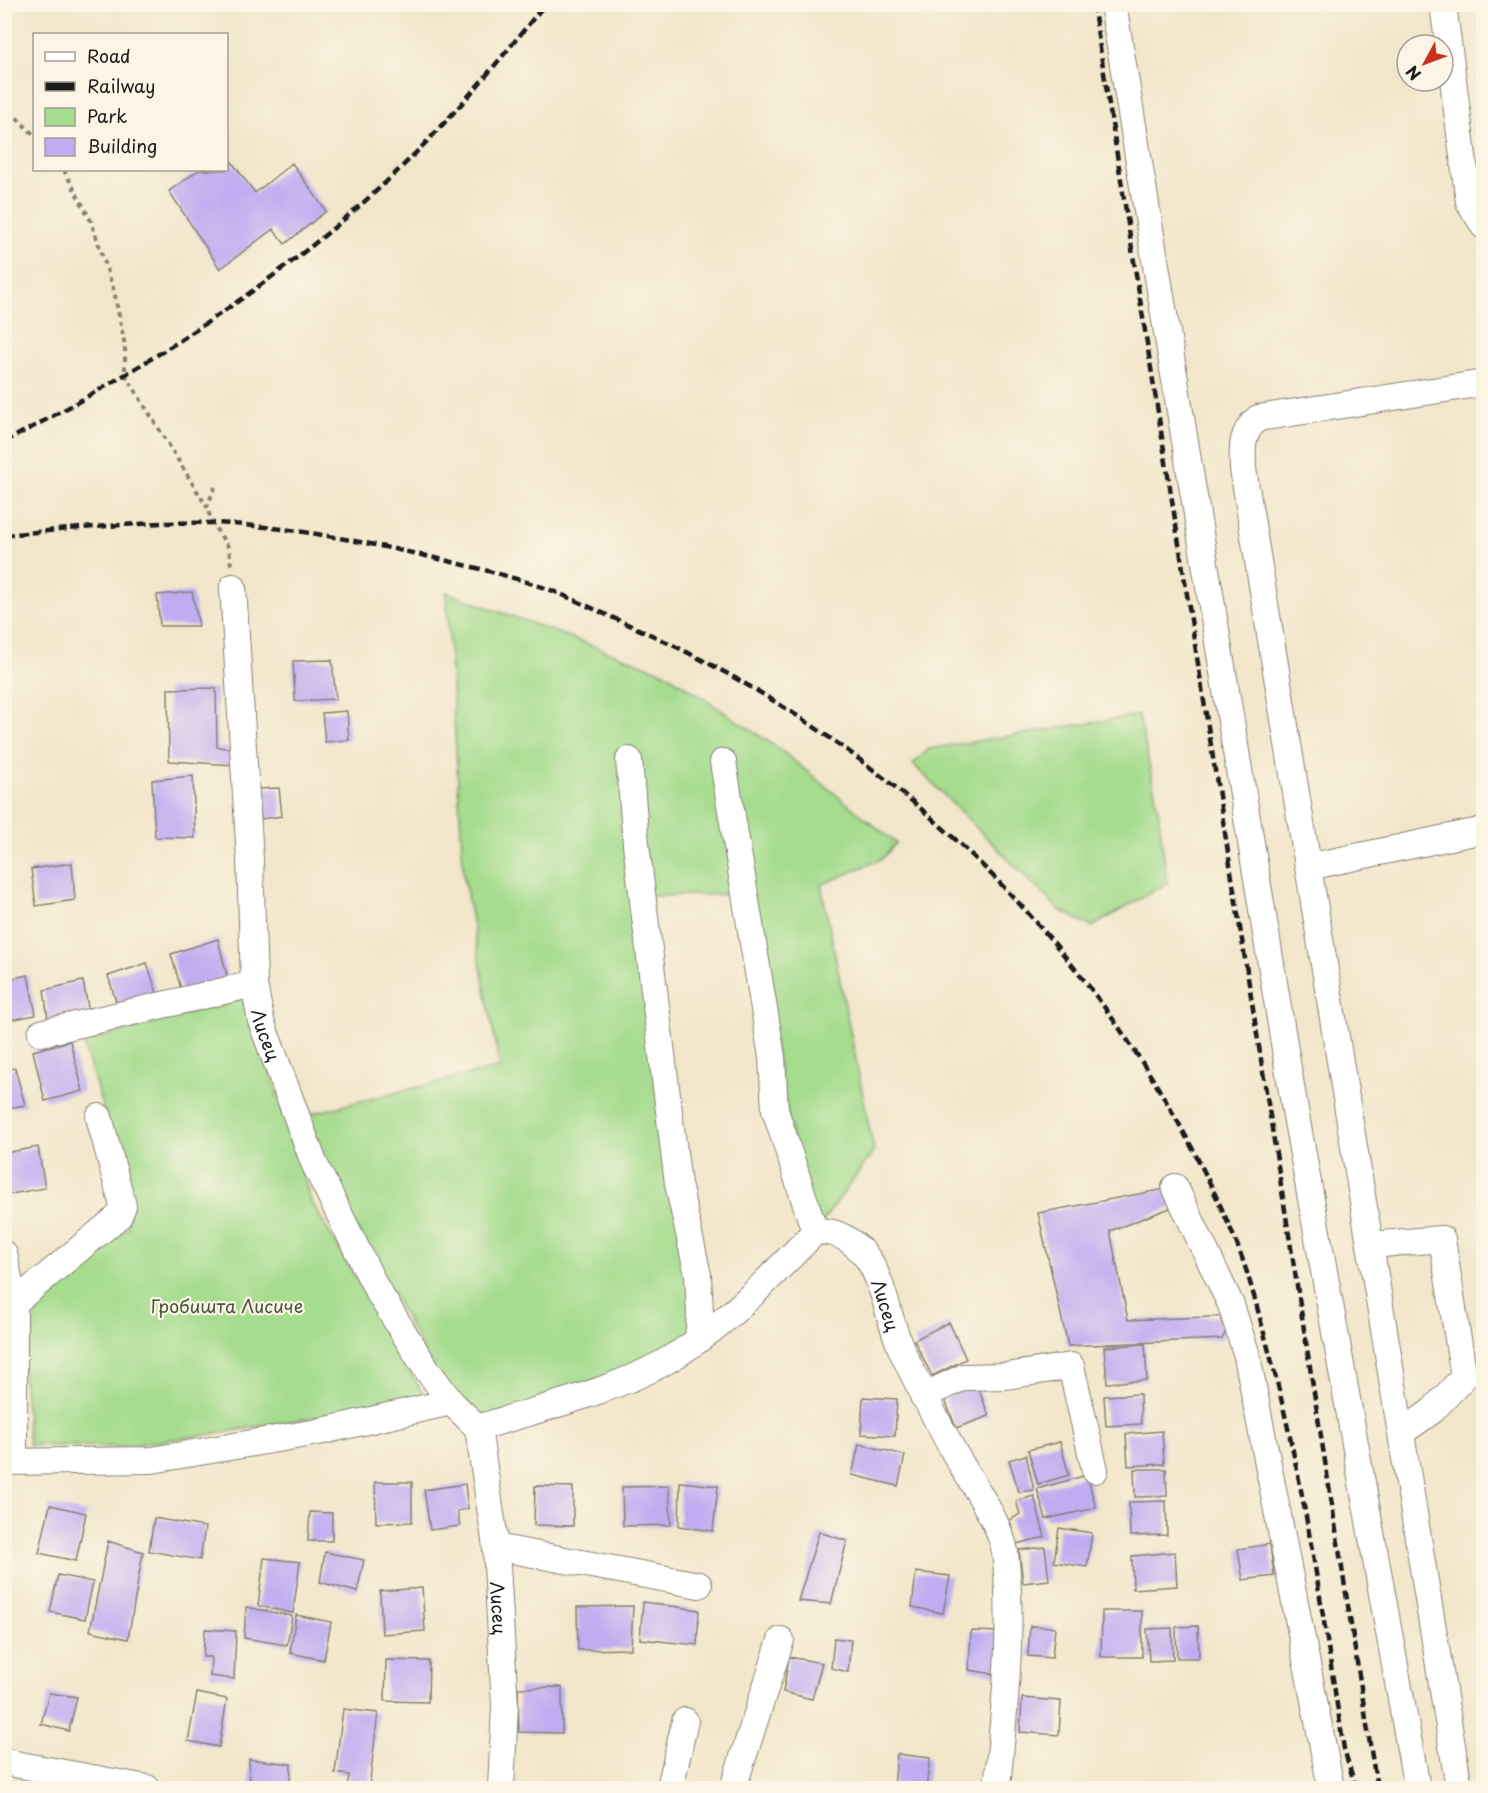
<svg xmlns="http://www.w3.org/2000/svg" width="1488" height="1793" viewBox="0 0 1488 1793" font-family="'Playpen Sans',sans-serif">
  <rect width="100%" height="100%" fill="#fcf5e5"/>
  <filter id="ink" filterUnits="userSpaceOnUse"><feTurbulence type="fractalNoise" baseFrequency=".0167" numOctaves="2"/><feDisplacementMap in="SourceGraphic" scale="12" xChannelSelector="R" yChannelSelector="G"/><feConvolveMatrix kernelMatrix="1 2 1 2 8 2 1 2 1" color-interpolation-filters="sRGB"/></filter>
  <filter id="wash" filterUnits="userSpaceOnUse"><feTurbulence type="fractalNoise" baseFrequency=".008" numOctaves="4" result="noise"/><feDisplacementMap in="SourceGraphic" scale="24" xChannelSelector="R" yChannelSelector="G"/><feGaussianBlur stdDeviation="1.35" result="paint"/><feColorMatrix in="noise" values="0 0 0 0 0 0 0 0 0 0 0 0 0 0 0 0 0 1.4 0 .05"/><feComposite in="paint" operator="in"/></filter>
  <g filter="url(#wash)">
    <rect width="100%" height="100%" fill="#f2e6ca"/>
    <!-- green -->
    <path fill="#a5dc8e" stroke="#607c55" stroke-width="1.5" d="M446 592 664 672 778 748 896 843 882 859 821 885 874 1151 815 1232 803 1193 745 894 643 896 698 1340 478 1428 451 1402 297 1117 500 1067 464 879Z
      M1139 715 1158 808 1167 883 1092 927 1058 909 913 764 929 749Z
      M247 996 311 1201 426 1399 219 1433 117 1447 29 1445 19 1325 33 1299 128 1228 126 1183 83 1043Z"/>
    <g id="blocks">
      <!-- building -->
      <path fill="#bfacf1" d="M226 154 255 193 292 163 326 211 285 244 273 229 220 269 169 191 199 170H226Z
        M192 592 199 626H160L157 595Z
        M332 660 336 699 295 701 293 661Z
        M216 688 217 747 237 749 236 765 169 761 168 689Z
        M347 711 349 740 325 742 322 713Z
        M193 776 195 838 155 837 152 780Z
        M279 788 282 816 261 819 257 789Z
        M72 863 75 900 36 906 31 869Z
        M218 939 228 980 182 992 171 954Z
        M147 963 159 999 119 1011 108 976Z
        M28 975 36 1015 4 1021V980Z
        M83 981 90 1018 49 1027 44 990Z
        M70 1041 83 1091 45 1101 33 1051Z
        M15 1068 25 1105 4 1109V1070Z
        M38 1147 45 1188 5 1195V1153Z
        M1175 1187 1183 1203 1110 1231 1128 1320 1234 1316 1222 1339 1068 1346 1038 1213Z
        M949 1322 966 1359 932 1376 914 1340Z
        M1145 1344 1147 1380 1107 1383 1104 1347Z
        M977 1385 989 1416 956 1428 944 1397Z
        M1140 1394 1141 1424 1106 1426 1104 1396Z
        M863 1397 897 1399 895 1436 861 1434Z
        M1162 1431 1164 1464 1128 1466 1126 1434Z
        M1060 1442 1069 1475 1038 1484 1028 1450Z
        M859 1444 905 1455 898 1486 852 1475Z
        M1026 1455 1034 1490 1019 1492 1009 1460Z
        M1134 1469H1166L1167 1496 1135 1497Z
        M1087 1475 1096 1508 1046 1519 1037 1489Z
        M375 1482H412V1522L376 1523Z
        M680 1482 718 1486 713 1531 679 1526Z
        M465 1484 468 1509 457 1511 460 1526 430 1530 424 1490Z
        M535 1486 573 1487V1526L534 1525Z
        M669 1486 671 1525 623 1526 622 1487Z
        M1034 1496 1045 1537 1016 1544 1010 1520 1020 1514 1016 1501Z
        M1166 1501 1167 1535 1130 1536 1129 1502Z
        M50 1505 86 1513 76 1561 39 1553Z
        M310 1512 332 1513V1541H308Z
        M154 1518 205 1527 200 1560 149 1551Z
        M1059 1528 1092 1533 1087 1567 1054 1562Z
        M819 1532 847 1541 831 1604 798 1601Z
        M108 1541 143 1552 128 1639 90 1631Z
        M1270 1544 1274 1576 1243 1580 1238 1549Z
        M1045 1547 1049 1580 1023 1583 1019 1550Z
        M325 1552 364 1560 357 1592 320 1582Z
        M1175 1552 1177 1586 1133 1589 1132 1556Z
        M264 1558 300 1562 293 1613 258 1606Z
        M916 1572 950 1576 943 1613 912 1607Z
        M58 1575 93 1582 85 1619 50 1612Z
        M422 1588 425 1631 382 1634 380 1591Z
        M643 1602 699 1610 697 1645 640 1639Z
        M633 1606 631 1649 578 1650 577 1607Z
        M246 1607 292 1616 287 1645 244 1638Z
        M1102 1611H1142V1657H1101Z
        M296 1615 331 1622 324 1660 290 1653Z
        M1030 1626 1055 1627 1052 1658 1028 1656Z
        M1198 1626 1199 1658H1177L1176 1627Z
        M1172 1628 1173 1660 1149 1661 1147 1629Z
        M205 1629 236 1631 234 1679 210 1676 211 1657H203Z
        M971 1631 1004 1632 1000 1675 969 1670Z
        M834 1638 851 1640 848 1672 831 1668Z
        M789 1657 822 1663 812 1699 783 1692Z
        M386 1660 429 1661 428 1702 385 1701Z
        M562 1687V1733L519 1732 518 1688Z
        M49 1693 77 1697 69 1731 41 1724Z
        M197 1693 227 1699 219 1747 188 1741Z
        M1022 1698 1061 1701 1059 1735 1020 1732Z
        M343 1709 378 1713 369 1788H347L349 1775 335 1773Z
        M897 1754 930 1758 926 1788H894Z
        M249 1759 291 1764 290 1788H250Z"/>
    </g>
  </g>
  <g filter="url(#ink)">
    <use href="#blocks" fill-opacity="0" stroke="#878173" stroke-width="1.5"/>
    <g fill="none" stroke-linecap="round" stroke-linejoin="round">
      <defs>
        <g id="minor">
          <path d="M1113 4 1295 1110 1417 1788"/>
          <path d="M1443 4 1469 202 1484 226"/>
          <path id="s1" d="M233 587 250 859 254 984 261 1021 314 1163 377 1290 425 1367 451 1402 478 1428 496 1547 505 1706 501 1788"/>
          <path d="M629 760 636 844 678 1184 698 1275 700 1312 698 1340"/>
          <path d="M723 762 772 1057 775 1110 815 1232"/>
          <path d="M1308 867 1484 830"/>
          <path d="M41 1033 254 984"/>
          <path d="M1175 1187 1231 1305 1247 1356 1331 1788"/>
          <path d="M1370 1245 1442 1239 1464 1377 1432 1411 1401 1433"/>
          <path d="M4 1254 14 1303V1461"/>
          <path d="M14 1303 119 1216 123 1206 99 1117"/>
          <path d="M923 1396 964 1377 1006 1376 1071 1366 1095 1470"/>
          <path id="s2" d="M478 1428C537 1409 608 1393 663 1363 722 1330 768 1279 815 1232 837 1229 855 1242 868 1259 883 1280 890 1326 903 1353 919 1387 937 1421 955 1454 970 1480 1001 1524 1005 1552 1014 1629 1004 1711 997 1788"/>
          <path d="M4 1462 152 1460 318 1432 451 1402"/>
          <path d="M496 1547 699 1585"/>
          <path d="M4 1762 147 1788"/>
          <path d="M670 1788 685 1721"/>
          <path d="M733 1788 781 1640"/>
          <path d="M1459 1788 1243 469C1242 448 1241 432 1258 418L1484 383"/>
        </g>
      </defs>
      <!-- minor casing -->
      <use href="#minor" stroke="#878173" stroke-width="28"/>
      <!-- path -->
      <path stroke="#878173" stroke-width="4" stroke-dasharray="4.5 4.5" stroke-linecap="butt" d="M4 105 34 135
        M64 170 91 221 114 291 125 346V374L207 507
        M215 487 207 507 212 523 229 548 231 565"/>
      <!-- minor -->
      <use href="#minor" stroke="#fff" stroke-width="26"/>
      <!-- rail -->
      <path stroke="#1c1c1c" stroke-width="4.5" stroke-dasharray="9 4.5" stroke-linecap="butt" d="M1093 4 1377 1788
        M4 442C137 373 263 293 374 193 437 136 492 70 545 4
        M4 535C72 529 141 521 210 523 274 525 340 537 403 551 450 561 497 572 542 587 571 597 599 612 627 624 898 742 1120 964 1234 1237 1250 1275 1259 1316 1270 1355 1305 1485 1323 1617 1344 1749L1356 1788"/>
    </g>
  </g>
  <g text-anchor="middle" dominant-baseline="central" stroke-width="4.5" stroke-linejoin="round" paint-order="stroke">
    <!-- street labels -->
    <g font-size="18" fill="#1c1c1c" stroke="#fcf5e5">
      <text stroke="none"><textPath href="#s1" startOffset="450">Лисец</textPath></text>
      <text stroke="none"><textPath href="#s2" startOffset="510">Лисец</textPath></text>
      <text stroke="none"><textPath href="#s1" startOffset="1082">Лисец</textPath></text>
    </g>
    <!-- park labels -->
    <g font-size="18" fill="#45563e" stroke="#fcf5e5">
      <text x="227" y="1305">Гробишта Лисиче</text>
    </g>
  </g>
  <!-- margin -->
  <rect width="1488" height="1793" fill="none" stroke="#fcf5e5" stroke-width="24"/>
  <!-- legend -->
  <rect x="33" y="33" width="195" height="138" fill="#fcf5e5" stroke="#a29e95" stroke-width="1.5"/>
  <rect x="45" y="52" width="30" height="9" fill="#ffffff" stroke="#a29e95" stroke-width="1.5"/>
  <text x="87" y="63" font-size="18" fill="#1c1c1c">Road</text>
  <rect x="45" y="82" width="30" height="9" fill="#1c1c1c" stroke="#a29e95" stroke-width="1.5"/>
  <text x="87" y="93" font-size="18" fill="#1c1c1c">Railway</text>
  <rect x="45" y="108" width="30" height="18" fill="#a5dc8e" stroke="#a29e95" stroke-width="1.5"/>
  <text x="87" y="123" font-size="18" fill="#1c1c1c">Park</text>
  <rect x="45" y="138" width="30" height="18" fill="#bfacf1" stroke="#a29e95" stroke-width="1.5"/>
  <text x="87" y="153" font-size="18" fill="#1c1c1c">Building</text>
  <!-- north arrow -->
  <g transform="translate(1425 63) rotate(229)"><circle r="28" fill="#fcf5e5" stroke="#a29e95" stroke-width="1.5"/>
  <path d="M0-4.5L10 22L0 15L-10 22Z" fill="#c8321e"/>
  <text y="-9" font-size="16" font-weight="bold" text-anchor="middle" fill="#1c1c1c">N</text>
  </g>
</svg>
